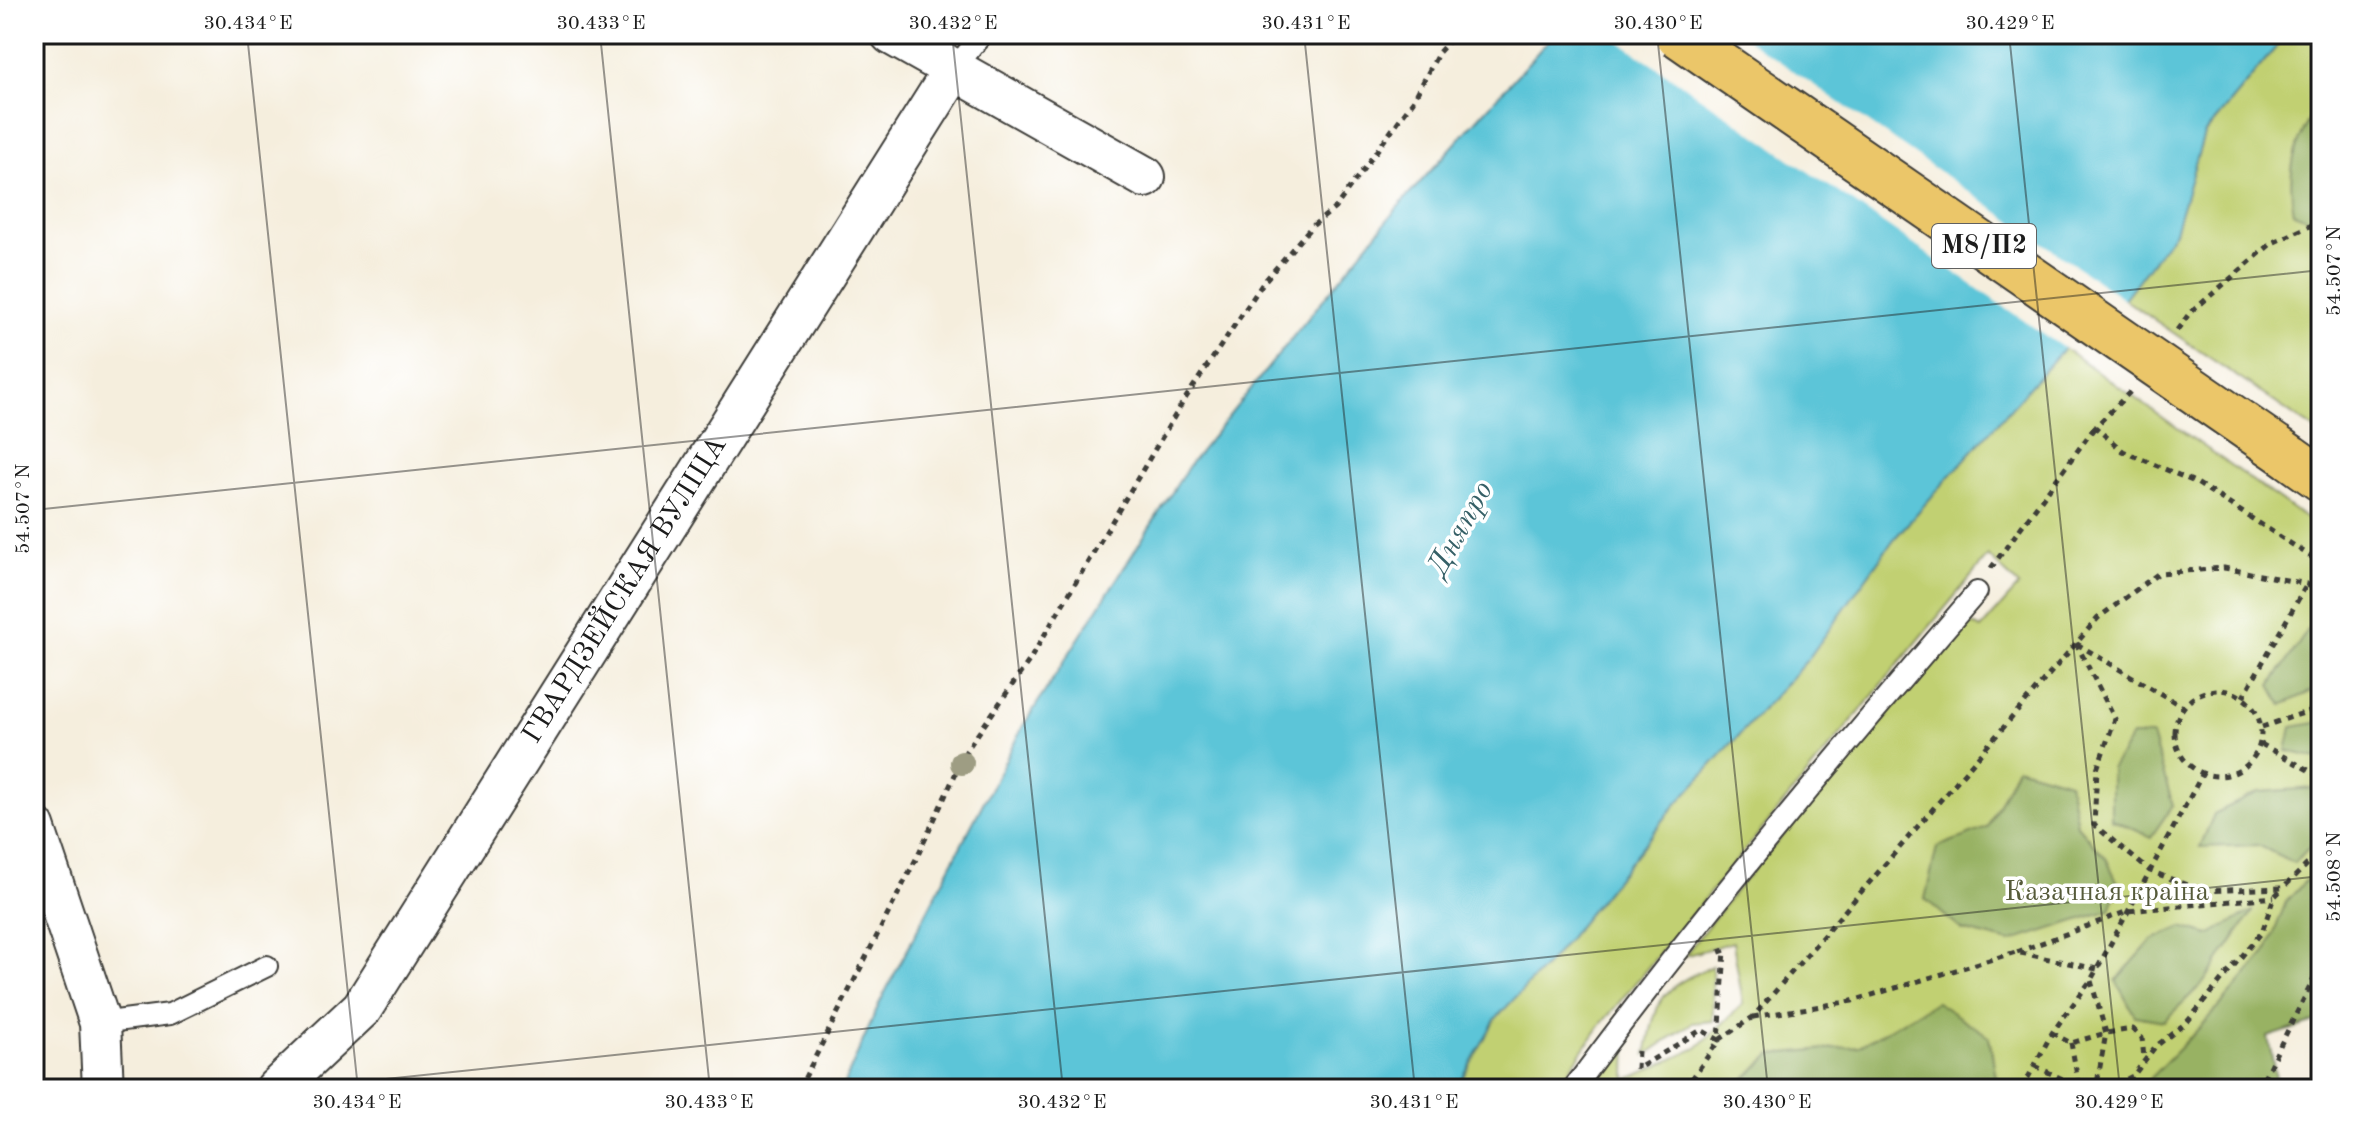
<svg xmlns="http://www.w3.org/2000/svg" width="2355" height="1123" viewBox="0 0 2355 1123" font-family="'Old Standard TT',serif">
  <rect width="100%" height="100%" fill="#fff"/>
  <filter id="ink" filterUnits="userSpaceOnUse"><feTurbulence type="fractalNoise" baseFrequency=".0125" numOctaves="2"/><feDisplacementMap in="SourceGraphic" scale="16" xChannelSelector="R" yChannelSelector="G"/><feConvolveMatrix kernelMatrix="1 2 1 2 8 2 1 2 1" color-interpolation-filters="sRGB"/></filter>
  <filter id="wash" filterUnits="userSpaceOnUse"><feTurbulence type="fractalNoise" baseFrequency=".006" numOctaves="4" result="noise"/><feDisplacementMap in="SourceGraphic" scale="32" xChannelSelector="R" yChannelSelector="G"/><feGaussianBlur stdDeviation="1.8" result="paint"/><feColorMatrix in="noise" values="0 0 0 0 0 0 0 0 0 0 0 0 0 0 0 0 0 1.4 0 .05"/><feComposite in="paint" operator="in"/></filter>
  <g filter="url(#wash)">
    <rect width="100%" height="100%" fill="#f5eedd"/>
    <!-- green -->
    <path fill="#c1d072" stroke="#6e7647" stroke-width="2" d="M2287 34H2321V434L2124 299 2175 231 2204 134Z
      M2064 348 2321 529V908L2226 1089H1585L1627 1030 1626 1080 1697 1048 1743 1004 1733 942 1684 956 1742 883 1968 622 1981 629 2019 586 1988 556 1602 1023 1556 1089H1456L1496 1018 1552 959 1673 808 1808 659 1894 539Z
      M1712 966 1713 1021 1692 1023 1646 1055C1657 998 1658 990 1712 966Z"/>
    <!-- forest -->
    <path fill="#98b264" stroke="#5a6740" stroke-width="2" d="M2321 96V219L2316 222 2294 213C2285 164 2298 138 2321 96Z
      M2316 618 2321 627V687L2282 705 2271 685Z
      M2321 722V759L2287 751 2292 727Z
      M2132 736H2152L2173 805 2151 837 2111 819V769Z
      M2017 767 2069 782 2077 825 2106 858 2119 885 2110 910 2010 942 1962 930 1925 899 1937 847 1987 828Z
      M2315 788 2321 796V835L2294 863 2258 845 2200 847 2214 814 2258 792Z
      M2321 864V1020L2268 1037 2278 1089H2145L2148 1080 2211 1016 2266 953 2286 902Z
      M2254 910 2204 982 2164 1021 2135 1016 2116 981 2152 940 2182 927 2209 935Z
      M1936 1002 1989 1036 1998 1089H1733L1772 1054 1859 1046Z"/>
    <!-- water -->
    <path fill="#5cc5d8" stroke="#3c707a" stroke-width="2" d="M1554 34H2287L2204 134 2175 231 2124 299 2064 348 1894 539 1808 659 1673 808 1552 959 1496 1018 1456 1089H842L879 1004 1023 726 1190 464 1398 207Z"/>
    <!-- pier -->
    <path fill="#f5eedd" d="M1609 34H1740L2127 301 2068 351Z"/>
  </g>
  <g filter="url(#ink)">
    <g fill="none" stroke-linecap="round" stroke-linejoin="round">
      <defs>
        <path id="lane" d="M953 71 982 34
          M100 1023 170 1014 267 966
          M1573 1089C1700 917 1837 754 1977 592"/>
        <g id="street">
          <path d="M891 34 1145 177"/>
          <path d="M34 827 100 1023 103 1089"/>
          <path id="s1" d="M276 1089 362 1008 953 71"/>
        </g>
        <path id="primary" d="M2290 457 2321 479"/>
      </defs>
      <!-- lane casing -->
      <use href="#lane" stroke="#3d3c39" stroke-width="24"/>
      <!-- street casing -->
      <use href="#street" stroke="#3d3c39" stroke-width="44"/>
      <!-- primary casing -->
      <use href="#primary" stroke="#3d3c39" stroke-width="48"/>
      <!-- path -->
      <path stroke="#3d3c39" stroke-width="5" stroke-dasharray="6 6" stroke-linecap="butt" d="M2177 330 2189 314 2272 243 2321 221
        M2130 392 2095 427 2123 451 2197 483 2321 563
        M1991 568 2095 427
        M2076 643 2115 719 2097 769 2094 825 2150 871 2203 891 2283 888 2321 851
        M2077 644 2183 707
        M2175 733a43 43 0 1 1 86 0a43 43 0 1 1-86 0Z
        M2243 697 2307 584
        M2262 727 2321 707
        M2261 744 2321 777
        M2017 952 2128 911 2274 897
        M2091 981 2106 1033 2096 1089
        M1753 1017 1852 1001 2016 952 2097 969
        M2052 1033 2071 1043 2106 1033 2133 1029 2142 1038 2144 1058
        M2071 1043 2079 1086
        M1638 1051 1637 1069 1701 1030 1719 1040 1725 950 1714 954
        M2035 1066 2084 1089
        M799 1089 917 857 966 751 1029 661 1183 402 1263 283 1311 227 1335 208 1413 101 1439 52 1456 34
        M1685 1089 1719 1040 1753 1017 2098 618 2159 573 2224 568 2307 584 2321 598
        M2022 1089 2052 1033 2091 980 2203 773
        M2105 1089 2133 1076 2155 1047 2187 1022 2262 932 2274 897 2283 888
        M2258 1089 2321 965"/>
      <!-- lane -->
      <use href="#lane" stroke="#fff" stroke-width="20"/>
      <!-- street -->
      <use href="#street" stroke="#fff" stroke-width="40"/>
      <!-- primary -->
      <use href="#primary" stroke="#ebc669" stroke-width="44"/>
      <defs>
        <path id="primary-bridge" d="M1677 34 2290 457"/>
      </defs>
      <!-- primary-bridge casing -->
      <use href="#primary-bridge" stroke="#3d3c39" stroke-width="48" stroke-linecap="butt"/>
      <!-- primary-bridge -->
      <use href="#primary-bridge" stroke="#ebc669" stroke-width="44"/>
    </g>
    <!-- trees -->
    <circle fill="#9e9d83" cx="962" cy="763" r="12"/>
  </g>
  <!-- ticks -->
  <path fill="none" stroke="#1c1c1c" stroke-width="2" stroke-opacity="0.45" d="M247 34 358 1089M600 34 710 1089M952 34 1063 1089M1304 34 1415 1089M1657 34 1768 1089M2009 34 2120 1089M34 510 2321 270M290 1089 2321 876"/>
  <g text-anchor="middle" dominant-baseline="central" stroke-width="7" stroke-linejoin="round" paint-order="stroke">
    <!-- shield labels -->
    <rect fill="#fff" stroke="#606060" stroke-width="2" x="1932" y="224" width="104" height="44" rx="6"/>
    <g font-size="26" font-weight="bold" fill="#1c1c1c">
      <text x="1984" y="246">М8/П2</text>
    </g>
    <!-- street labels -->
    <g font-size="28" fill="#1c1c1c" stroke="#fff">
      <text stroke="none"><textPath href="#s1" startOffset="612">ГВАРДЗЕЙСКАЯ ВУЛІЦА</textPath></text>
    </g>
    <!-- park labels -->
    <g font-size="28" fill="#565b3a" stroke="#fff">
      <text x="2107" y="893">Казачная краіна</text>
    </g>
    <!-- water labels -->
    <g font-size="30" font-style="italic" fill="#366067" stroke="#fff">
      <text transform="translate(1461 529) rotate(-61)">Дняпро</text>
    </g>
  </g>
  <!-- margin -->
  <rect width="2355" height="1123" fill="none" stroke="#fff" stroke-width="88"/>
  <rect x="44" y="44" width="2267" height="1035" fill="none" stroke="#1c1c1c" stroke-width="3"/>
  <g font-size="20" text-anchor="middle" fill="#1c1c1c">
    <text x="248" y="29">30.434°E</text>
    <text x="601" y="29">30.433°E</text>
    <text x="953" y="29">30.432°E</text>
    <text x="1306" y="29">30.431°E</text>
    <text x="1658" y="29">30.430°E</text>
    <text x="2010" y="29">30.429°E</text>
    <text transform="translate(2333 271) rotate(-90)" y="7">54.507°N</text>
    <text transform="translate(22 509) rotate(-90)" y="7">54.507°N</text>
    <text transform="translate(2333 877) rotate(-90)" y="7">54.508°N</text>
    <text x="357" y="1108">30.434°E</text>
    <text x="709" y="1108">30.433°E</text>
    <text x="1062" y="1108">30.432°E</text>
    <text x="1414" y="1108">30.431°E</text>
    <text x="1767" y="1108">30.430°E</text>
    <text x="2119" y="1108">30.429°E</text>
  </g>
</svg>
